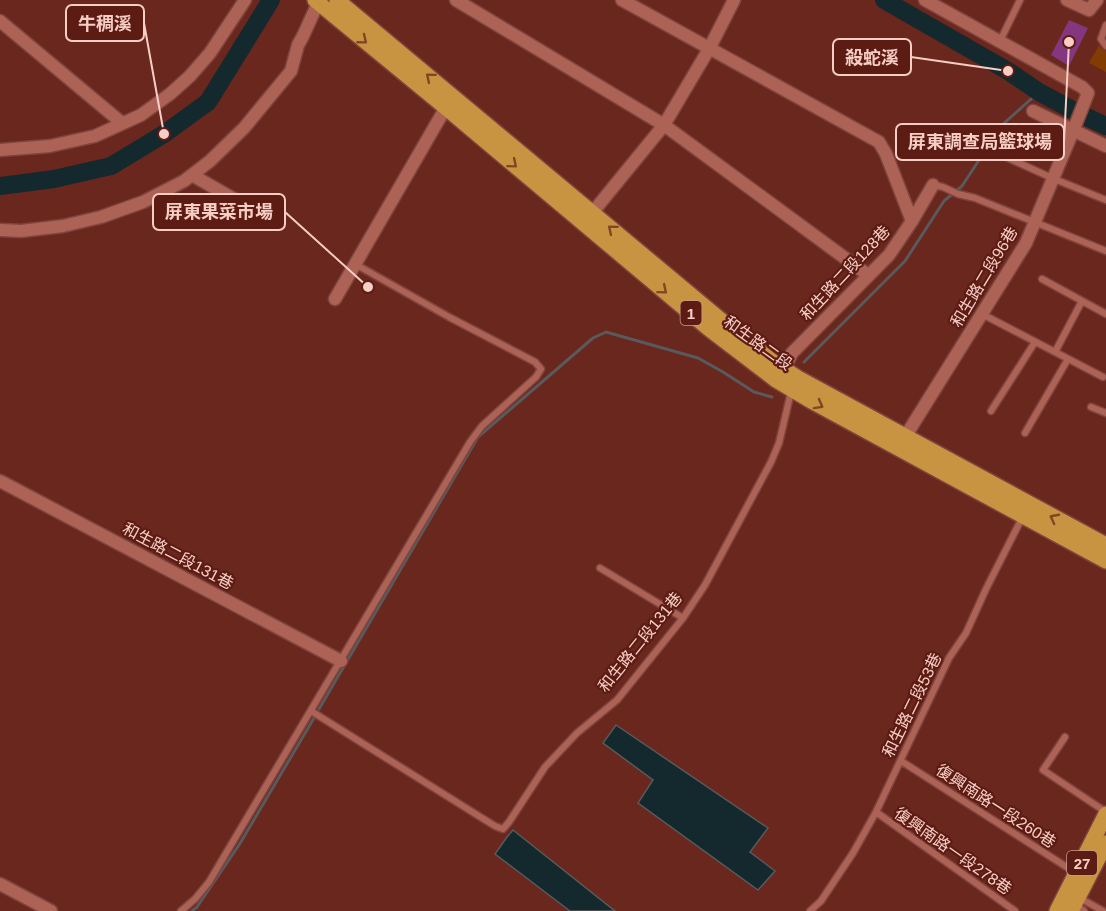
<svg xmlns="http://www.w3.org/2000/svg" width="1106" height="911" viewBox="0 0 1106 911" font-family="Helvetica,'Noto Sans TC',sans-serif">
  <rect width="100%" height="100%" fill="#69271e"/>
  <!-- green -->
  <path fill="#84367e" d="M1069 20 1088 28 1069 66 1051 55Z"/>
  <!-- water -->
  <path fill="#14292d" stroke="#585a5b" stroke-width="1.5" d="M616 725 768 828 750 852 775 871 758 890 638 803 653 780 603 743Z
    M513 830 615 911H570L495 854 507 837Z"/>
  <g fill="none" stroke-linecap="round" stroke-linejoin="round">
    <!-- stream -->
    <path stroke="#585a5b" stroke-width="3" d="M804 362 905 261 944 201 962 186 1002 125 1039 92
      M319 709 478 437 593 338 606 332 698 358 723 372 754 392 772 397
      M192 911 197 907 239 845 314 718"/>
    <!-- river -->
    <path stroke="#14292d" stroke-width="18" d="M884 0 1008 71 1039 92 1078 113 1106 126
      M0 186 54 179 111 166 164 134 208 102 271 0"/>
  </g>
  <!-- building -->
  <path fill="#823b01" d="M1099 45 1102 49 1106 51V72L1089 63Z"/>
  <g fill="none" stroke-linecap="round" stroke-linejoin="round">
    <defs>
      <path id="lane" d="M1106 25 1101 39 1106 46
        M1000 41 1020 0
        M1008 158 1052 178 1106 200
        M933 185 943 187 958 194 975 198 1106 251
        M1042 279 1106 314
        M982 314 1103 377
        M1055 352 1082 301
        M1091 407 1106 413
        M991 411 1035 342
        M1025 433 1068 359
        M600 568 683 618
        M311 711 482 818 495 826 503 829 509 822 545 767 577 733 617 700 683 618 705 585 771 462 779 443 791 392
        M1065 737 1043 770 1106 812
        M901 761 1076 873
        M876 812 1015 911
        M1078 897 1103 911
        M1074 904 1084 911
        M181 911 195 899 209 882 470 442 482 426 536 377 541 369 535 362 449 317 355 264
        M810 911 821 901 853 853 876 812 949 658 966 633 986 589 1023 516"/>
      <path id="street" d="M456 0 664 125 868 275
        M622 0 879 142 886 154 912 221
        M1067 0 1089 10 1097 0
        M0 21 122 123
        M1033 111 1106 146
        M0 150 50 146 95 136 141 115 170 94 190 76 210 53 245 0
        M192 175 274 222
        M588 218 664 125 709 49 734 0
        M0 230 21 231 63 226 101 217 143 202 184 181 210 161 244 128 291 71 298 45 303 36 318 3
        M335 299 449 102
        M779 376 784 369 792 353 889 255 912 221 933 185
        M905 437 1026 243 1073 131 1088 93 1082 87 925 0
        M0 481 341 661
        M0 884 51 911"/>
      <path id="primary" d="M315 0 445 107 708 328 776 380 813 402 1106 561
        M337 0 728 326 772 361 798 378 1106 545
        M1057 911 1106 814
        M1071 911 1106 843"/>
    </defs>
    <!-- lane casing -->
    <use href="#lane" stroke="#7f443e" stroke-width="9"/>
    <!-- street casing -->
    <use href="#street" stroke="#7f443e" stroke-width="15"/>
    <!-- primary casing -->
    <use href="#primary" stroke="#7f443e" stroke-width="18"/>
    <!-- lane -->
    <use href="#lane" stroke="#ac6356" stroke-width="6"/>
    <!-- street -->
    <use href="#street" stroke="#ac6356" stroke-width="12"/>
    <!-- primary -->
    <use href="#primary" stroke="#c99441" stroke-width="15"/>
  </g>
  <!-- one-way arrows -->
  <defs><path id="oneway-chevron" d="M-2-3.5L2.5 0L-2 3.5" fill="none" stroke-width="1.6" stroke-linecap="round" stroke-linejoin="round" transform="scale(1.5)"/></defs>
  <g stroke="#834623">
    <use href="#oneway-chevron" transform="translate(363 40) rotate(39)"/>
    <use href="#oneway-chevron" transform="translate(430 77) rotate(-140)"/>
    <use href="#oneway-chevron" transform="translate(513 164) rotate(40)"/>
    <use href="#oneway-chevron" transform="translate(612 229) rotate(-140)"/>
    <use href="#oneway-chevron" transform="translate(663 290) rotate(40)"/>
    <use href="#oneway-chevron" transform="translate(819 405) rotate(29)"/>
    <use href="#oneway-chevron" transform="translate(1054 518) rotate(-152)"/>
  </g>
  <g text-anchor="middle" dominant-baseline="central" stroke-width="4.5" stroke-linejoin="round" paint-order="stroke">
    <!-- shield labels -->
    <g fill="#5d1c13" stroke="#c99990" stroke-width="1.5">
      <rect x="680.5" y="301" width="21" height="24" rx="4.5"/>
      <rect x="1067" y="851" width="30" height="24" rx="4.5"/>
    </g>
    <g font-size="15" font-weight="bold" fill="#f7cec6">
      <text x="691" y="313">1</text>
      <text x="1082" y="863">27</text>
    </g>
    <!-- street labels -->
    <g font-size="16" fill="#f7cec6" stroke="#5d1c13">
      <text transform="translate(845 273) rotate(-47)">和生路二段128巷</text>
      <text transform="translate(984 277) rotate(-59)">和生路二段96巷</text>
      <text transform="translate(758 343) rotate(36)">和生路二段</text>
      <text transform="translate(178 556) rotate(28)">和生路二段131巷</text>
      <text transform="translate(640 642) rotate(-51)">和生路二段131巷</text>
      <text transform="translate(912 705) rotate(-64)">和生路二段53巷</text>
      <text transform="translate(996 806) rotate(33)">復興南路一段260巷</text>
      <text transform="translate(953 851) rotate(35)">復興南路一段278巷</text>
    </g>
  </g>
  <!-- callouts -->
  <path fill="none" stroke="#f7cec6" stroke-width="2" d="M164 134L144 23M1008 71L911 57M1069 42L1064 142M368 287L285 212"/>
  <g fill="#f7cec6" stroke="#5d1c13" stroke-width="2">
    <circle cx="164" cy="134" r="6"/>
    <circle cx="1008" cy="71" r="6"/>
    <circle cx="1069" cy="42" r="6"/>
    <circle cx="368" cy="287" r="6"/>
  </g>
  <g fill="#5d1c13" stroke="#f7cec6" stroke-width="2">
    <rect x="66" y="5" width="78" height="36" rx="6"/>
    <rect x="833" y="39" width="78" height="36" rx="6"/>
    <rect x="896" y="124" width="168" height="36" rx="6"/>
    <rect x="153" y="194" width="132" height="36" rx="6"/>
  </g>
  <g font-size="18" text-anchor="middle" font-weight="bold" fill="#f7cec6">
    <text x="105" y="30">牛稠溪</text>
    <text x="872" y="64">殺蛇溪</text>
    <text x="980" y="148">屏東調查局籃球場</text>
    <text x="219" y="218">屏東果菜市場</text>
  </g>
</svg>
